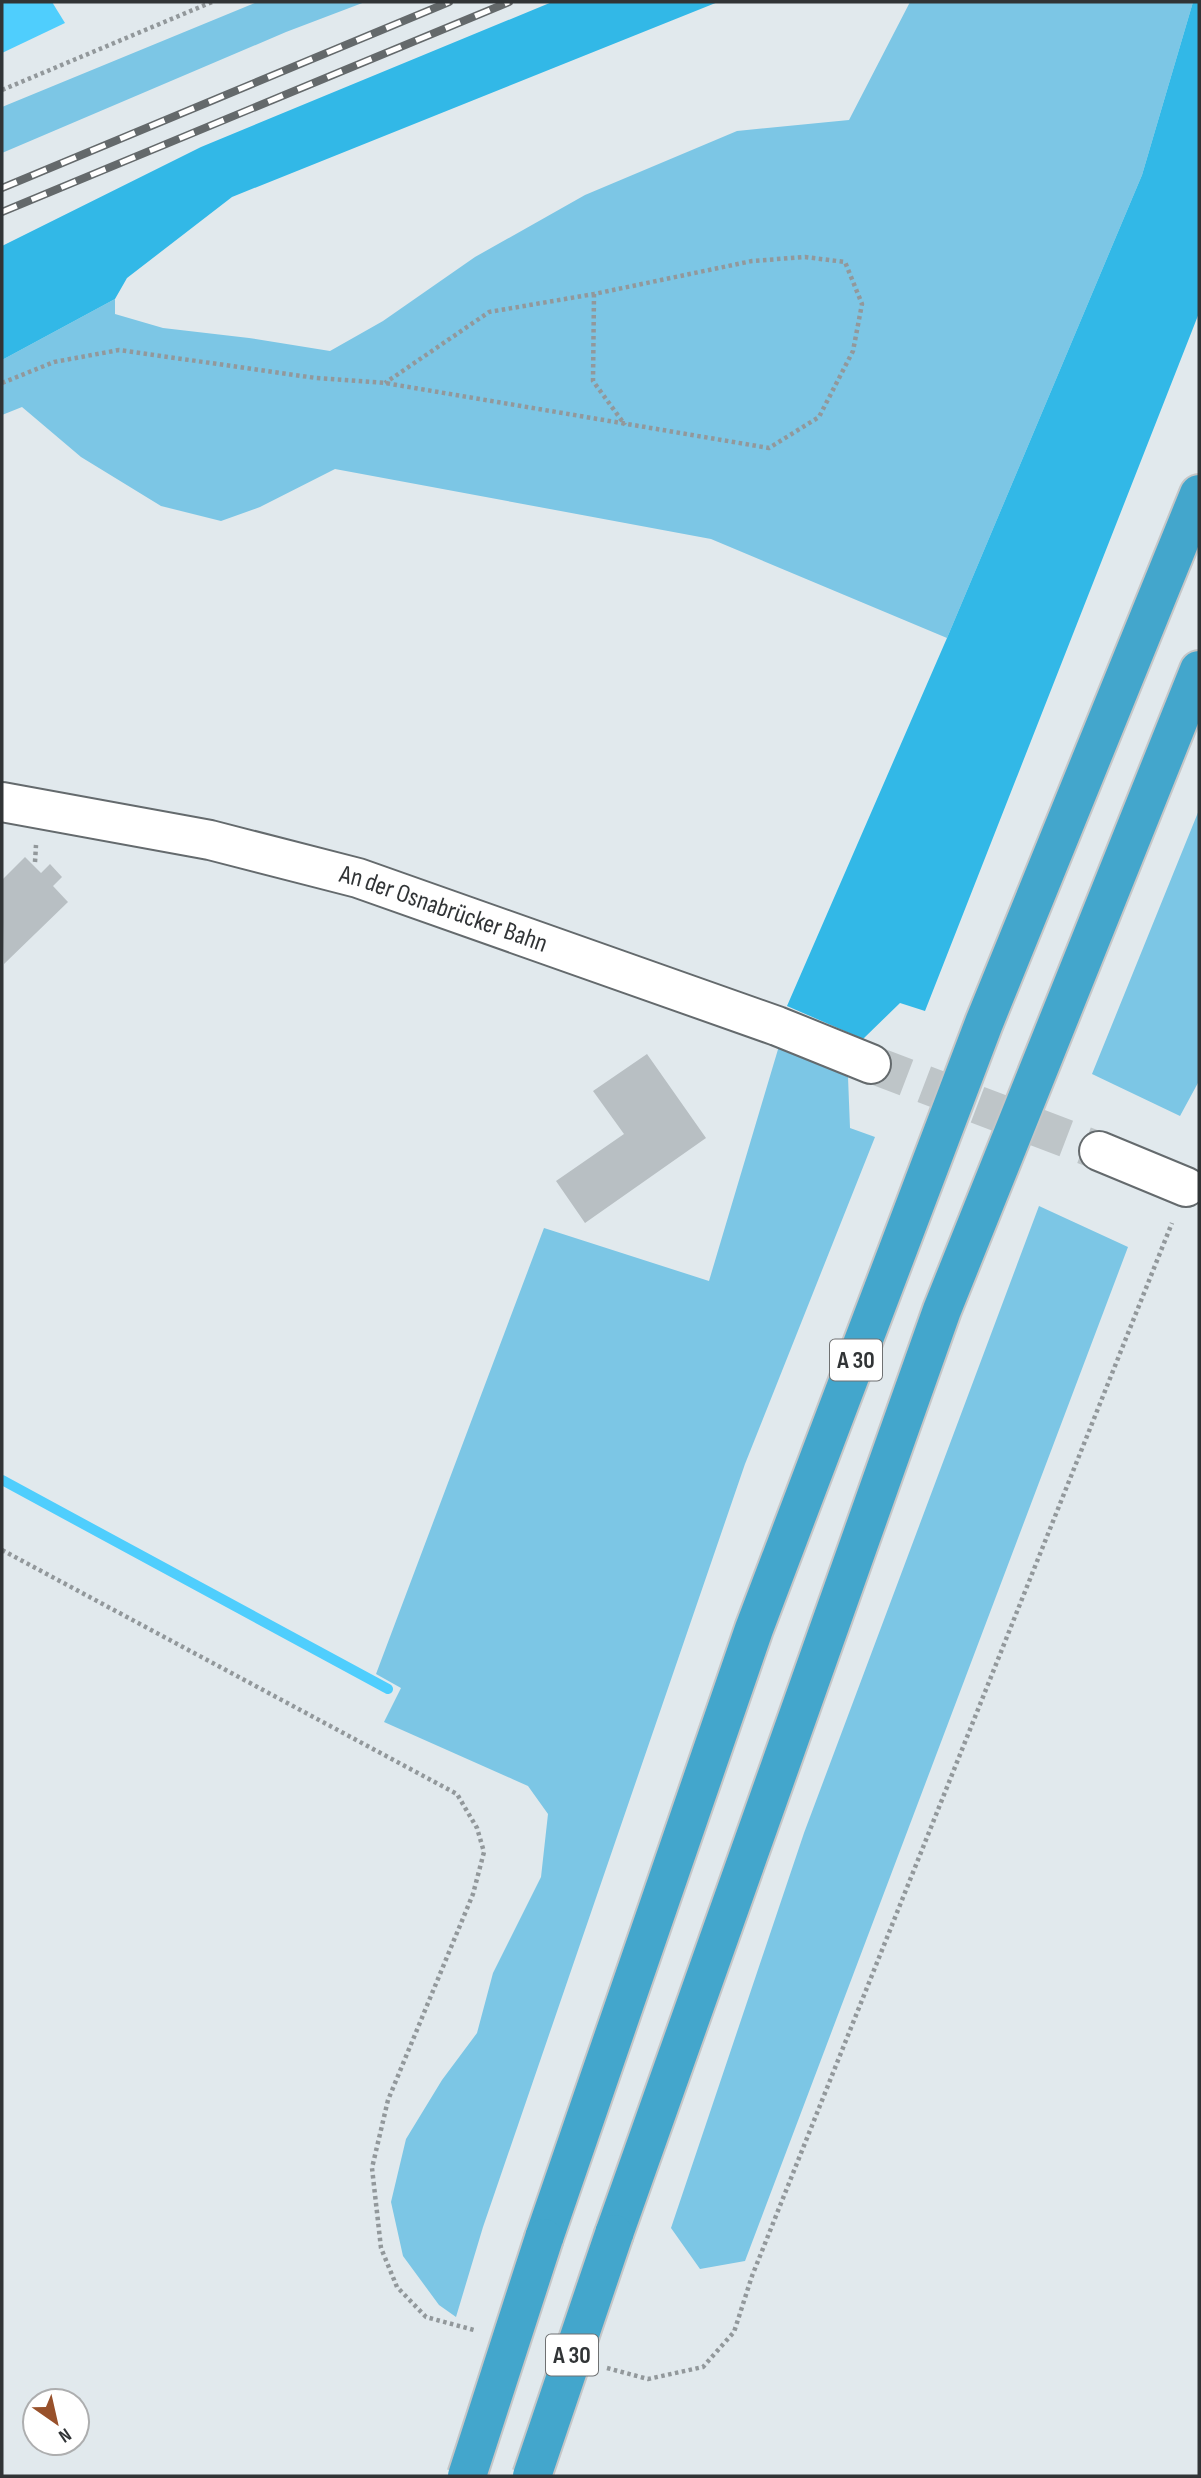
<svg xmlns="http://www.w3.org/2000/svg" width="1201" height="2478" viewBox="0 0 1201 2478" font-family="'Sofia Sans Condensed',sans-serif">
  <rect width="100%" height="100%" fill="#e1e9ed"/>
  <!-- green -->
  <path fill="#7cc6e5" d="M257 2H365L286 32 2 153V107Z
    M910 2H1193L1142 175 947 638 711 539 335 469 260 507 221 521 161 506 81 457 22 407 2 415V360L115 299V314L163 328 249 338 330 351 383 321 475 257 585 195 737 131 849 120Z
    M1199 810V1081L1180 1116 1092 1074Z
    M779 1046 848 1077 850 1128 875 1137 745 1464 483 2227 456 2317 439 2305 403 2256 391 2202 406 2139 442 2080 477 2033 493 1973 541 1877 548 1814 528 1786 384 1722 401 1688 376 1674 544 1228 709 1281Z
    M1039 1206 1128 1247 745 2261 700 2269 671 2228 804 1833Z"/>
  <!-- forest -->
  <path fill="#32b8e7" d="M552 2H718L232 197 127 278 115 299 2 360V246L201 147Z
    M1193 2H1199V313L925 1011 900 1003 863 1039 787 1006 947 638 1142 175Z"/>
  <!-- water -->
  <path fill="#4fcefd" d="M2 2H52L65 23 2 53Z"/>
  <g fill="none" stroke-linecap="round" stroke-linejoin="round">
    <!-- stream -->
    <path stroke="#4fcefd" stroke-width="10" d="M2 1480 388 1689"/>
  </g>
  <!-- building -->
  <path fill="#b8bfc3" d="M25 857 41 873 50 864 62 877 53 886 68 902 4 964 2 880Z
    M647 1054 706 1138 585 1223 556 1181 624 1134 593 1091Z"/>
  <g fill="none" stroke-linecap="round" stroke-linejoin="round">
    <!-- minor-tunnel -->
    <path stroke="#bec5c8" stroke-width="38" stroke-dasharray="38 19" stroke-linecap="butt" d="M871 1064 1099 1151"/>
    <defs>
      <g id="minor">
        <path id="s1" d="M2 802 210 840 358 878 777 1026 871 1064"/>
        <path d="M1099 1151 1186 1187"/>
      </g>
      <path id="highway" d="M614 2234 942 1310 1199 670
        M544 2238 754 1629 984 1023 1199 494"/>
    </defs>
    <!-- minor casing -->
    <use href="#minor" stroke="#646a6d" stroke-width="42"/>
    <!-- highway casing -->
    <use href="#highway" stroke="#c5c6c7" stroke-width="42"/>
    <!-- path -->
    <path stroke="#92989b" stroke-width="4.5" stroke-dasharray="3.5 3.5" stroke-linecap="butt" d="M2 90 212 2
      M594 294 593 381 625 425
      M2 383 54 362 119 350 316 378 385 383 769 448 819 417 853 351 862 304 845 262 805 257 752 261 594 294 489 312 385 383
      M35 862 36 845
      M2 1550 457 1794 477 1828 484 1852 473 1894 388 2100 372 2168 381 2248 397 2287 426 2317 474 2330
      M607 2368 648 2379 703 2367 734 2332 752 2276 1172 1223"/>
    <!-- minor -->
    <use href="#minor" stroke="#fff" stroke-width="38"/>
    <!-- highway -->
    <use href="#highway" stroke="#43a6cc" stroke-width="38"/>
    <defs>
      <path id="rail" d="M2 188 449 2
        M2 212 509 2"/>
    </defs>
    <!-- rail casing -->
    <use href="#rail" stroke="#64696b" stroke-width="8"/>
    <!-- rail -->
    <use href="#rail" stroke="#fff" stroke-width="5" stroke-dasharray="16" stroke-linecap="butt"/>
    <defs>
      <path id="highway-bridge" d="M467 2476 544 2238
        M532 2476 614 2234"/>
    </defs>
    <!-- highway-bridge casing -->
    <use href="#highway-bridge" stroke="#c5c6c7" stroke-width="42" stroke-linecap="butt"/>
    <!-- highway-bridge -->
    <use href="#highway-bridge" stroke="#43a6cc" stroke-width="38"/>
  </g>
  <g text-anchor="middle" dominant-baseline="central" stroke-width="5" stroke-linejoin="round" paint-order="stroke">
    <!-- shield labels -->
    <g fill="#fff" stroke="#6f7172" stroke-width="2">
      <rect x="830" y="1339.5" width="52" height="41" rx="5"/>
      <rect x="546" y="2334.5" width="52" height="41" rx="5"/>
    </g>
    <g font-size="24" font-weight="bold" fill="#313436">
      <text x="856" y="1360">A 30</text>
      <text x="572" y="2355">A 30</text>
    </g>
    <!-- street labels -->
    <g font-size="26" fill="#313436" stroke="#fff">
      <text stroke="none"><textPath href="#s1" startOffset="455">An der Osnabrücker Bahn</textPath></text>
    </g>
  </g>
  <!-- border -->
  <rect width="1201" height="2478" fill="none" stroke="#313436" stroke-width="7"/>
  <!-- north arrow -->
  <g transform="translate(56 2422) rotate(146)"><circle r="33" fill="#ffffff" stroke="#adaeaf" stroke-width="2"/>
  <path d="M0-5L12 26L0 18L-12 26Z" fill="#98512b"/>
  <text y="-10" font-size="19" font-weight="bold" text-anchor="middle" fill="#313436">N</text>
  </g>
</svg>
